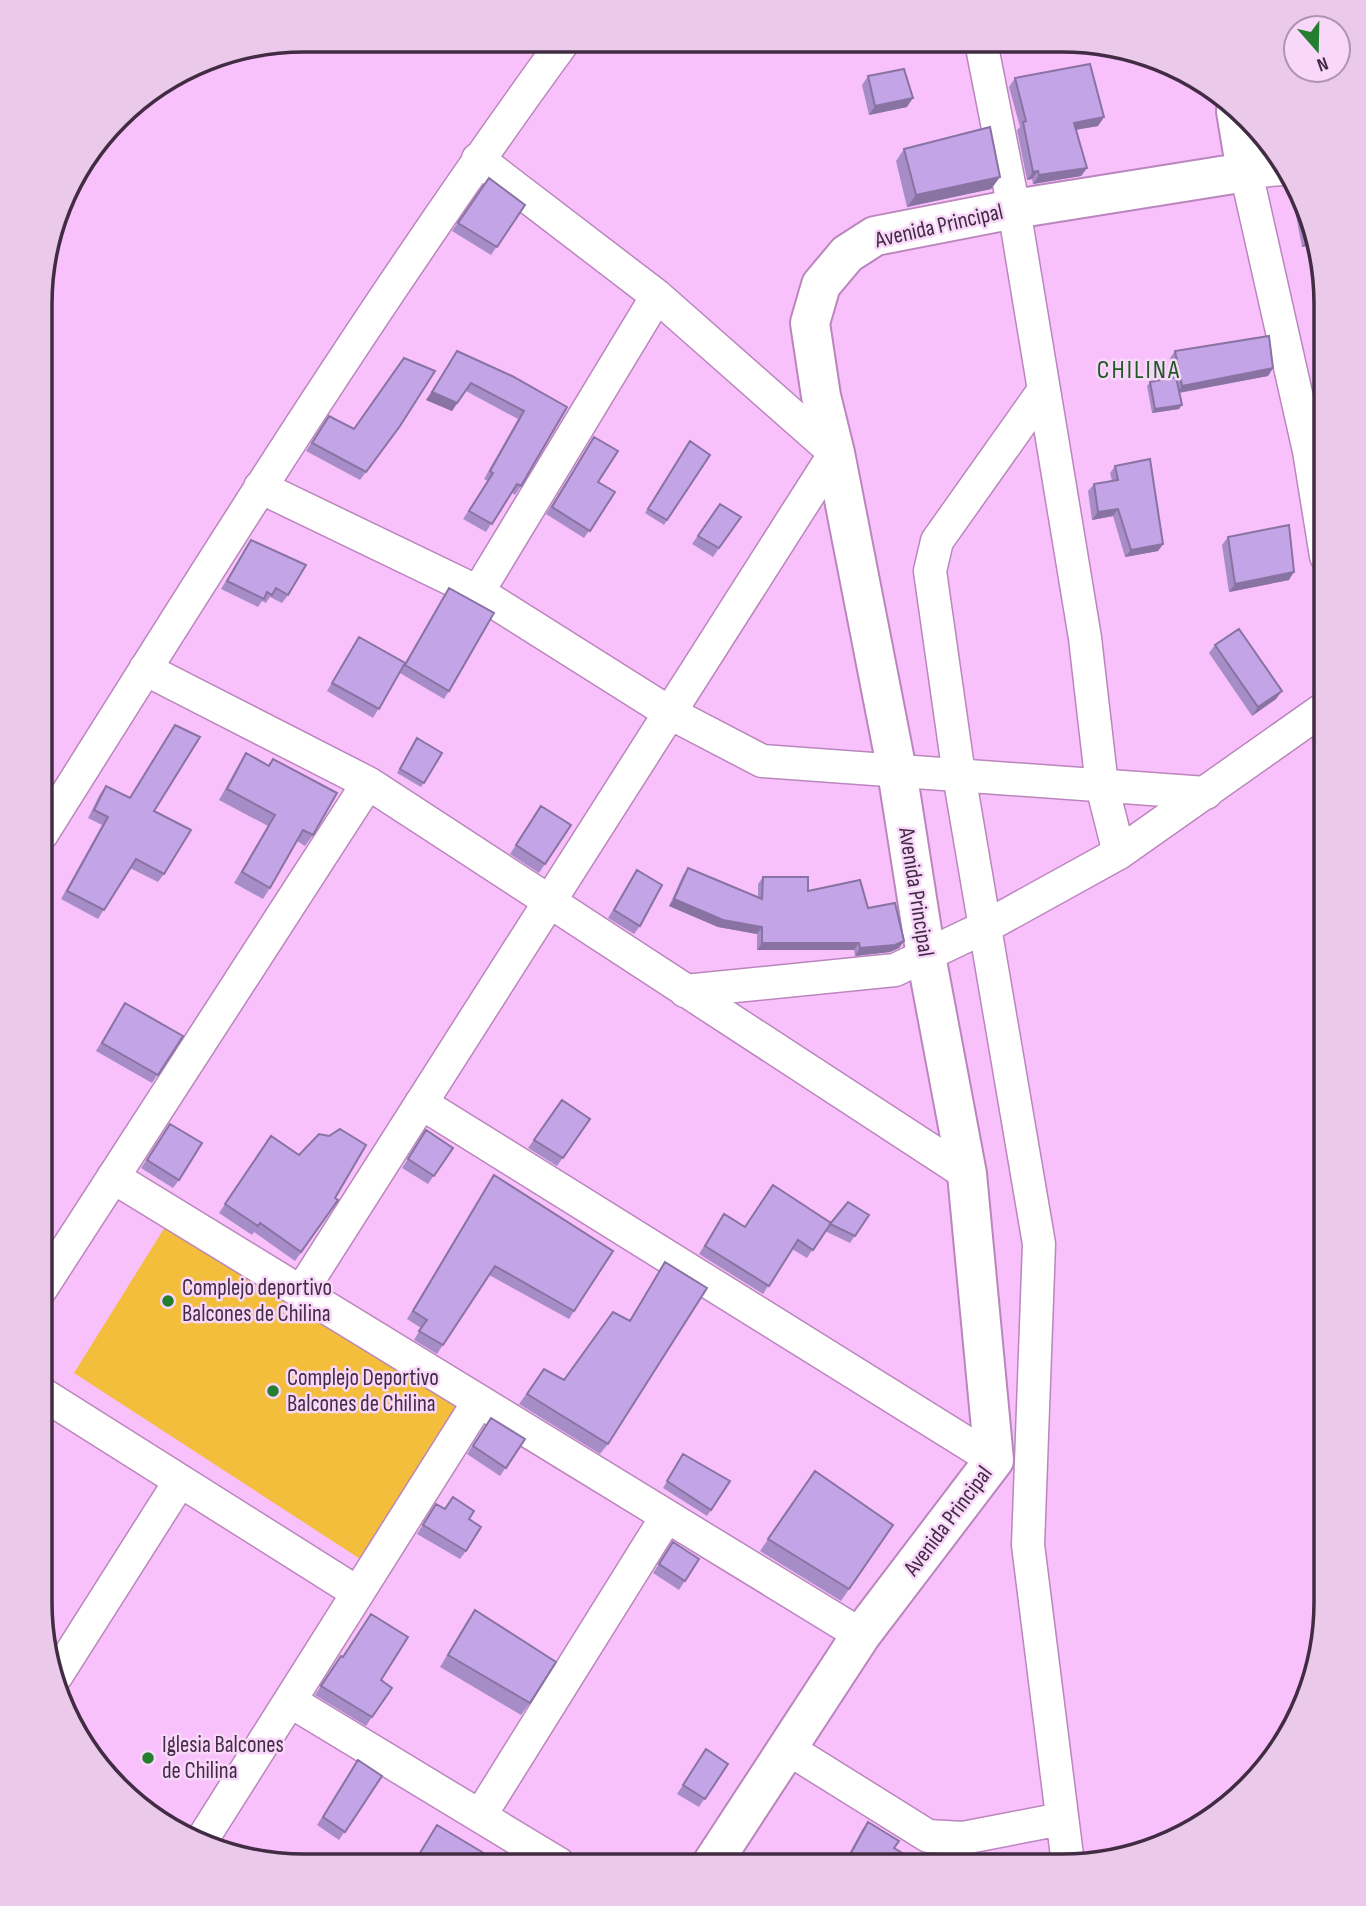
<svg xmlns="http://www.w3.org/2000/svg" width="1366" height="1906" viewBox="0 0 1366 1906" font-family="'Sofia Sans Condensed',sans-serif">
  <rect width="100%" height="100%" fill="#f9c1fb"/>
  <!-- green -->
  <path fill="#f4be3d" d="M168 1222 474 1409 374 1568 74 1373Z"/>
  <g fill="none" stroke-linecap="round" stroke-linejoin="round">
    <defs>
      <path id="street" d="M981 42 1014 209 1044 390 1085 638 1102 786 1119 853
        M1283 169 1246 172 1309 451 1326 556
        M1044 390 937 541 930 571 959 775 1039 1244 1028 1545 1068 1864
        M260 487 478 592 670 713 762 761 1206 793
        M478 592 657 296
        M145 669 368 783 967 1174
        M42 834C210 566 377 297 564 41
        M685 991 895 970 985 927 1119 853 1326 707
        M421 1103 994 1460
        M113 1177 861 1635
        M41 1289 368 783
        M301 1292 835 453 657 296 478 159
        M41 1393 358 1593
        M57 1675 180 1481
        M290 1701 559 1864
        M787 1748 928 1836 963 1838 1061 1819
        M480 1816 667 1516
        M200 1843 479 1401"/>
      <path id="secondary" d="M711 1865 861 1635 994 1460 967 1174 926 956 897 771 835 453 821 396 810 323 821 285 847 254 875 236 1014 209 1246 172 1236 111"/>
    </defs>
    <!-- street casing -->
    <use href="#street" stroke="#ba86bd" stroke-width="35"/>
    <!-- secondary casing -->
    <use href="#secondary" stroke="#ba86bd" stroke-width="42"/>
    <!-- street -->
    <use href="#street" stroke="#fff" stroke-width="32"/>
    <!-- secondary -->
    <use href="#secondary" stroke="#fff" stroke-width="38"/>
  </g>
  <!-- wall -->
  <path fill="#a78dc7" d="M868 76 907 107 869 115 862 85Z
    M1015 78 1104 117 1098 126 1076 130 1087 168 1081 176 1033 184 1032 179 1027 180 1017 130 1020 127 1009 87Z
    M904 149 1000 177 991 189 907 207 896 161Z
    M489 178 525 205 491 255 452 231Z
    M1298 187 1326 304V399L1319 369 1322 364 1314 327 1321 317 1325 316 1311 245 1302 247 1292 195Z
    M457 351 567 407 521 486 515 495 511 492 486 532 463 519 488 481 484 479 518 419 466 391 452 411 426 400Z
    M1175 351 1273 368 1268 376 1179 393V409L1152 413 1147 386 1150 382 1174 377 1170 358Z
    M323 425 354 429 400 426 360 480 306 451Z
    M594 437 598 482 615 492 584 538 546 514Z
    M690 441 710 455 664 525 645 513Z
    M1115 466 1163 544 1158 551 1125 557 1113 516 1092 520 1088 491 1094 484 1112 481 1110 473Z
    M720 504 741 517 713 557 692 544Z
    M1228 537 1289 580 1229 592 1222 545Z
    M251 540 288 595 282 603 270 597 266 603 262 601 258 607 221 589Z
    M449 588V691L444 699 400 673 373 718 327 691 359 637 405 663Z
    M1215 645 1276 699 1252 716 1209 653Z
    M175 725 154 811 164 874 158 882 130 868 98 919 61 899 102 825 88 818 100 794 106 786 130 798Z
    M414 742 424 783 421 787 397 773Z
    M246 753 268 765 273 759 313 835 305 846 297 841 270 888 263 899 234 883 268 826 219 800 239 764Z
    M541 806 571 825 539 873 510 854Z
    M688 868 758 897V884L763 877 808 891 868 908 904 941 899 948 890 952 855 956 854 950H757V934L718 927 669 906 683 875Z
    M637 870 640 926 634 934 608 918Z
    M125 1003 183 1036 152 1083 96 1051Z
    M562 1100 590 1119 557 1166 528 1148Z
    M170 1124 179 1180 173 1188 141 1168Z
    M426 1130 453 1148 428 1184 402 1168Z
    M271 1136 335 1198 338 1200 295 1261 254 1232 252 1235 219 1213Z
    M494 1175 613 1251 569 1319 489 1275 437 1354 414 1340 421 1328 407 1319Z
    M724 1214 745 1227 831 1223 869 1215 850 1243 825 1231 807 1258 792 1249 763 1294 699 1254Z
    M665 1262 608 1444 600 1454 519 1404 544 1369 564 1380 629 1321Z
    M485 1426 525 1439 500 1476 467 1454Z
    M683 1454 730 1481 707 1516 663 1488Z
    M815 1471 893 1525 841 1601 760 1551Z
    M436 1504 469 1519 466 1551 460 1559 417 1534Z
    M673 1542 699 1559 679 1590 653 1573Z
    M475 1610 530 1703 521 1715 440 1667 466 1623Z
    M343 1657 392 1688 366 1726 315 1695 335 1664Z
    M706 1749 728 1764 699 1807 677 1794Z
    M358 1760 382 1776 339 1840 317 1825Z
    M868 1822 894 1848 922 1865H843L862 1830Z
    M437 1825 495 1864H422L415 1860Z"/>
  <!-- shaded-wall -->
  <path fill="#8873a2" d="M913 98 907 107 869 115 875 106Z
    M1104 117 1098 126 1068 131 1074 123Z
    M1087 168 1081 176 1033 184 1039 175Z
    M1038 171 1032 179 1027 180 1033 172Z
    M1000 177 991 189 907 207 916 195Z
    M1309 237H1310L1312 244 1311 245 1302 247Z
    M1273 368 1268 376 1177 393 1182 386Z
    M432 392 457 403 452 411 426 400Z
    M1182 405 1179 409 1152 413 1155 409Z
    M1118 509 1113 516 1092 520 1098 512Z
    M1163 544 1158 551 1125 557 1131 550Z
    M1294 572 1289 580 1229 592 1235 584Z
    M1282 691 1276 699 1252 716 1258 707Z
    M674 899 762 927 757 934 718 927 669 906Z
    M904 941 899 948 890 952 855 956 860 948Z
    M762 943H859L854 950H757Z"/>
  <!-- building -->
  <path fill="#c2a4e7" stroke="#8873a2" stroke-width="2" d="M1090 64 1104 117 1074 123 1087 168 1039 175 1038 171 1033 172 1023 122 1026 121 1015 78Z
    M904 69 913 98 875 106 868 76Z
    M990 127 1000 177 916 195 904 149Z
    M489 178 525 205 497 247 458 223Z
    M1326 316V339L1321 317Z
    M1269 336 1273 368 1182 386 1175 351Z
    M457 351 512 376 567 407 521 486 517 484 492 524 469 511 493 473 490 471 524 411 471 383 457 403 432 392Z
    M404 358 435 371 400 426 366 472 312 443 329 416 354 429Z
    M1176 377 1182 405 1155 409 1150 382Z
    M594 437 618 451 598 482 615 492 590 531 552 507Z
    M690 441 710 455 667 520 648 509Z
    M1150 459 1163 544 1131 550 1118 509 1098 512 1094 484 1118 480 1115 466Z
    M720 504 741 517 719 548 698 536Z
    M1289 525 1294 572 1235 584 1228 537Z
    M251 540 306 565 288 595 276 588 272 595 267 592 264 599 227 581Z
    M449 588 494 613 449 691 405 665Z
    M1239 629 1282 691 1258 707 1215 645Z
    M359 637 405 663 379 709 332 683Z
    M175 725 200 737 154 811 191 830 164 874 136 859 104 910 67 891 108 817 94 810 106 786 130 798Z
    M417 738 442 753 424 783 400 769Z
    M246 753 269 766 273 759 337 793 313 835 303 830 270 888 242 872 275 815 227 789Z
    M541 806 571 825 545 864 516 845Z
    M688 868 762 899 763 877H808V891L860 880 868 908 895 903 904 941 895 945 860 948 859 943H762V927L723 920 674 899Z
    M637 870 662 885 640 926 614 910Z
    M125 1003 183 1036 158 1075 102 1043Z
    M562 1100 590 1119 563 1158 534 1140Z
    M170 1124 202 1143 179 1180 147 1160Z
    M340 1129 366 1145 335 1198 338 1200 301 1252 260 1223 258 1226 225 1204 271 1136 299 1155 319 1134 329 1136Z
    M426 1130 453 1148 434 1176 408 1159Z
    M494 1175 613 1251 574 1311 495 1266 443 1345 419 1331 427 1320 413 1311Z
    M773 1185 831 1223 813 1250 798 1240 769 1286 705 1246 724 1214 745 1227Z
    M848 1202 869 1215 855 1236 830 1224Z
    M665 1262 707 1288 608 1444 527 1394 544 1369 564 1380 613 1312 630 1321Z
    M491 1418 525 1439 506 1468 473 1446Z
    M683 1454 730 1481 711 1510 667 1481Z
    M815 1471 893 1525 849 1589 768 1539Z
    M453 1497 474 1511 469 1519 481 1527 466 1551 423 1525 436 1504 445 1509Z
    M673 1542 699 1559 685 1581 659 1564Z
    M475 1610 556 1662 530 1703 448 1655Z
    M371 1614 408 1637 381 1680 392 1688 372 1717 321 1686 341 1656 343 1657Z
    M706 1749 728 1764 705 1799 683 1785Z
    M358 1760 382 1776 345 1832 323 1817Z
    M868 1822 899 1841 894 1848 922 1865H851L846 1862Z
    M437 1825 497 1861 495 1864H438L420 1853Z"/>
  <!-- markers -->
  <g fill="#237e2f" stroke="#f9d7fa" stroke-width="2.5">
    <circle cx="168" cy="1301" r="7"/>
    <circle cx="273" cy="1391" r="7"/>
    <circle cx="148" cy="1758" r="7"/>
  </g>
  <g text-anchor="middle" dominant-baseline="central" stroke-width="5" stroke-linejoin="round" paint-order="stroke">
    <!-- street labels -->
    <g font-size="23" fill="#422c43" stroke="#f9d7fa">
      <text transform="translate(939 226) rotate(-13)">Avenida Principal</text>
      <text transform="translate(916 892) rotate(81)">Avenida Principal</text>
      <text transform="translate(948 1521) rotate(-53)">Avenida Principal</text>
    </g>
    <!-- poi labels -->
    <g font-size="23" fill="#422c43" stroke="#f9d7fa" text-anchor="start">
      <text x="182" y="1288">Complejo deportivo<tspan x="182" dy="26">Balcones de Chilina</tspan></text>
      <text x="287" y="1378">Complejo Deportivo<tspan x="287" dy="26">Balcones de Chilina</tspan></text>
      <text x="162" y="1745">Iglesia Balcones<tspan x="162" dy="26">de Chilina</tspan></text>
    </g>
    <!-- quarter labels -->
    <g font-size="26" letter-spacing="2" fill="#215926" stroke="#f9d7fa">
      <text x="1139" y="370">CHILINA</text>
    </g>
  </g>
  <!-- crop -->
  <path d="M0 0H1366V1906H0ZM304 52H1062A252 252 0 0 1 1314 304V1602A252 252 0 0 1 1062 1854H304A252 252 0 0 1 52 1602V304A252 252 0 0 1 304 52Z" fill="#eac9eb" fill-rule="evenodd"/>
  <path fill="none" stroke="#422c43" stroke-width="3.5" d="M304 52H1062A252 252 0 0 1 1314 304V1602A252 252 0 0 1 1062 1854H304A252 252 0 0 1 52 1602V304A252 252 0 0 1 304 52Z"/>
  <!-- north arrow -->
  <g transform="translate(1317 49) rotate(160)"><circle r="33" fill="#f9d7fa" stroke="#b093b1" stroke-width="2"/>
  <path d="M0-5L12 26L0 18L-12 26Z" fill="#237e2f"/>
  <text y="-10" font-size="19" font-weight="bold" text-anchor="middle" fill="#422c43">N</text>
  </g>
</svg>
